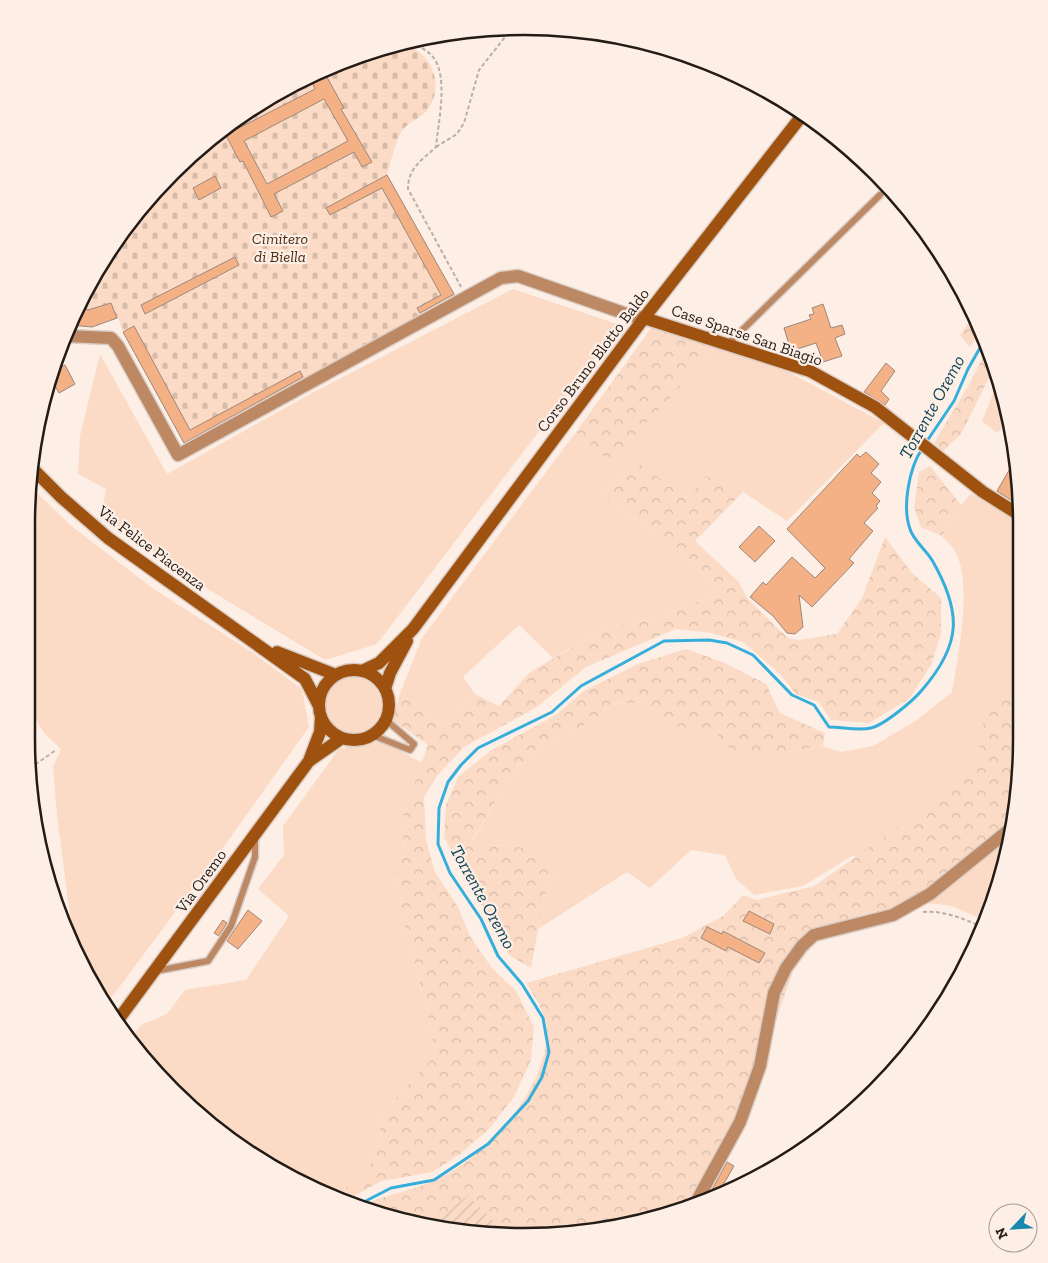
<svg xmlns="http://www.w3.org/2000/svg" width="1048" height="1263" viewBox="0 0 1048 1263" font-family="'Zilla Slab',serif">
  <defs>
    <pattern id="forest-crowns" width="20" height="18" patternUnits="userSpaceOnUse" patternTransform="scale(1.25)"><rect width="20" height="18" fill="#fbdbc6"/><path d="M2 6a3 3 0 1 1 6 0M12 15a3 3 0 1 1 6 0" fill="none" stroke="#d7bba9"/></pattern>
    <pattern id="cemetery-stones" width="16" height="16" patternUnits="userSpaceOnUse" patternTransform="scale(1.25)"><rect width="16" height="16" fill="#fbdbc6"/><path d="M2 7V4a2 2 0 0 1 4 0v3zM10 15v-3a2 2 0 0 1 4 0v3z" fill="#d7bba9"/></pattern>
    <pattern id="garden-furrows" width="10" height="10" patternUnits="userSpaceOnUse" patternTransform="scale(1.25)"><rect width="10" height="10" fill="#fbdbc6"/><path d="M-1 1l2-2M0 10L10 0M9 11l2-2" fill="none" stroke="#d7bba9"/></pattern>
  </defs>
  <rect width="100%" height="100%" fill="#fdefe6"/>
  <!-- grass -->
  <path fill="#fbdbc6" d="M513 289 620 325 377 644 325 660 191 579 101 514 106 489 78 474 80 436 100 354 167 474 310 394Z
    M717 347 783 369 884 423 787 521 743 492 706 477 686 498 638 462 601 494 682 553 717 588 705 599 652 618 604 629 553 658 519 625 463 677 475 694 444 728 400 693 422 638 576 432 610 461Z
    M994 368 1010 421 997 433 982 421 997 384 989 379Z
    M30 486 69 524 151 587 253 653 302 689 309 727 223 848 106 1005 93 988 69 929 71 924 57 816 53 767 61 749 44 733 27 705Z
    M971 494 1022 522 1021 772 920 890 888 911 854 855 803 886 754 895 736 879 725 855 691 850 650 888 627 872 538 929 544 896 555 874 514 846 483 845 471 843 518 765 553 741 595 719 612 704 646 702 683 730 717 734 787 752 823 746 841 752 873 746 917 720 952 692C958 658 973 582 955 551 952 546 946 541 942 536L961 505Z
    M325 705a28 28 0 1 1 56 0a28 28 0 1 1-56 0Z
    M375 742 388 744 422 763 402 819 404 852 397 871 404 922 425 1003 436 1054 378 1118 381 1136 373 1159 362 1181 331 1194 248 1153 172 1091 131 1038 141 1025 167 1014 185 990 246 980 289 916 258 889 284 855 283 826 339 749Z
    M1008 837 995 899 986 921 952 906 928 903Z"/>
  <!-- forest -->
  <path fill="url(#forest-crowns)" d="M974 315 982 329 970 347 960 335Z
    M652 327 717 347 610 462 576 432Z
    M988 347 994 368 961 434 943 451 934 443 970 383Z
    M638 462 686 498 706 476 743 492 695 541 739 582 747 598 788 638 798 640 837 634 862 598 885 537 912 573 941 598V634L931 665 909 699 869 723 831 720 819 702 796 694 780 674 743 642 711 633 676 629 586 667 537 707 464 747 437 776 424 797 426 840 435 872 458 907 471 938 492 968 516 991 534 1027 531 1060 514 1097 489 1129 460 1154 433 1172 382 1181 345 1201 331 1194 362 1180 373 1159 381 1136 378 1118 436 1054 425 1003 404 922 397 871 404 852 402 819 428 745 393 720 400 693 444 728 475 694 499 706 530 672 604 629 652 618 705 599 717 588 682 553 601 494Z
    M930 466 961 505 942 536 921 527 914 508 919 472Z
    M686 649 725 663 766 684 780 713 825 733 823 746 787 752H732L717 734 683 731 646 702 612 704 595 719 553 741 518 765 471 842 483 845 514 846 545 855 555 874 544 896 531 968 509 955 444 837 446 805 458 777 493 749 556 715 584 691 638 664Z
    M1021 679V772L1009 832 925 900 860 915 820 936 793 971 739 1129 693 1205 669 1211 660 1206 653 1215 589 1232 491 1236 364 1210 357 1207C387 1194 420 1190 449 1173 492 1148 540 1093 546 1043 546 1038 548 1032 547 1027 545 1013 534 995 526 983L682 938 723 916 743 895 757 900 814 886 900 826 977 765 984 719Z"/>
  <!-- cemetery -->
  <path fill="url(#cemetery-stones)" d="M400 44C430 48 446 84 428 109 422 118 411 121 404 128 397 135 390 165 387 175L456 297 184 443 123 332 118 318 92 327 70 324 77 304 129 221 172 172 247 110 333 64Z"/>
  <!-- garden -->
  <path fill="url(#garden-furrows)" d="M468 1195 506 1235 491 1236 433 1224Z"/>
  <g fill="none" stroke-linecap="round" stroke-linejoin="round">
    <!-- stream -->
    <path stroke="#35aedc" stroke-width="3" d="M925 444 954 401 968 369 985 339
      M356 1206 391 1188 434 1180 488 1144 528 1101 542 1077 549 1052 543 1018 522 984 498 956 481 919 450 873 438 844 439 808 448 782 461 765 478 748 552 712 581 686 664 641 709 640 727 643 753 655 792 695 814 705 829 727C842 727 858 731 871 728 884 725 913 701 922 690 962 644 962 612 932 560 926 550 913 540 910 529 902 507 909 468 922 449"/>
  </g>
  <!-- building -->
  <path fill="#f4b185" stroke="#9d887c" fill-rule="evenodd" d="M323 70 344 108 341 109 372 162 362 167 354 152 274 194 283 211 271 217 243 161 240 162 223 130 233 122 237 129 315 89 310 77ZM324 99 348 141 267 184 244 141Z
    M387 175 454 294 420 313 417 308 441 295 382 188 330 215 326 208Z
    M215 176 221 188 199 200 193 188Z
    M235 257 239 265 145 314 141 305Z
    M111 303 117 318 92 327 70 325 76 307 88 310Z
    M823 304 831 328 842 325 845 334 835 338 842 356 823 362 816 343 791 351 784 328 811 319 809 315 814 314 812 308Z
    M134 326 190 430 300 371 303 377 184 443 123 332Z
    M886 363 895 371 881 391 889 399 885 405 864 392Z
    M65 365 75 384 59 393 50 376 52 372Z
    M866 452 879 464 871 473 881 482 872 493 880 501 876 506 878 508 864 523 873 531 849 559 854 563 812 607 799 595 803 627 795 634 787 633 773 616 750 597 763 582 766 585 792 557 815 578 825 568 787 529 857 454 860 457Z
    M1015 460 1018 483 1012 492 1019 496 1020 506 997 491Z
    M759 526 775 541 755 562 739 547Z
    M248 910 262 921 238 949 227 941Z
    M749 911 774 924 770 934 743 921Z
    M223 920 227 923 219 936 214 933Z
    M707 927 722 934 723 931 765 953 759 963 728 947 726 951 701 938Z
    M727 1162 734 1166 715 1199 706 1201Z"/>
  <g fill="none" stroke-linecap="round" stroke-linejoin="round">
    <defs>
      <path id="lane" d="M728 344 880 195
        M372 735 410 750 414 744 386 720
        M156 971 208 961 231 926 255 857V837"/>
      <path id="street" d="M66 336 111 338 118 346 178 455 501 278 518 276 632 316 644 318
        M695 1204 740 1122 760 1066 774 993 786 968 802 946 814 935 893 915 930 894 1009 830"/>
      <path id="secondary" d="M644 318 810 371 875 407 983 492 1021 516
        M30 466 61 497 108 538 305 679 319 706
        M277 652 336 675
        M319 705a35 35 0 1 1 70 0a35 35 0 1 1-70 0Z
        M362 671 379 663 413 629 644 318 804 113
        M385 689 390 673 407 641
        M309 761 342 738
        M118 1020 309 761 320 732 321 717"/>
    </defs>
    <!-- lane casing -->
    <use href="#lane" stroke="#dacdc5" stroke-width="9"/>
    <!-- street casing -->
    <use href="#street" stroke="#dacdc5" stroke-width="15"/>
    <!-- secondary casing -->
    <use href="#secondary" stroke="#dacdc5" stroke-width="15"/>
    <!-- path -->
    <path stroke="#baafa7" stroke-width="2" stroke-dasharray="4 2.5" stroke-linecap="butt" d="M411 41C419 46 427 50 433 57 449 77 438 123 436 147 421 161 408 168 408 189L461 287
      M436 147 457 134 464 123 479 70 513 27
      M51 886 32 775 36 764 56 750
      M923 912C943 910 964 919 983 927"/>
    <!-- lane -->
    <use href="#lane" stroke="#bd8864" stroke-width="6"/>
    <!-- street -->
    <use href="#street" stroke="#bd8864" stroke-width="12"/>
    <!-- secondary -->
    <use href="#secondary" stroke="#9f520f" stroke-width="12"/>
  </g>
  <g text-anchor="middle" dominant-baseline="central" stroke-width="4.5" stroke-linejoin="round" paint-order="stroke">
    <!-- park labels -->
    <g font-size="16" font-style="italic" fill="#4c2b13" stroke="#fdefe6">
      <text x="280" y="238">Cimitero<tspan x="280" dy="18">di Biella</tspan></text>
    </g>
    <!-- street labels -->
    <g font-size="16" fill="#231c16" stroke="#fdefe6">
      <text transform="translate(747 335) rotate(19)">Case Sparse San Biagio</text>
      <text transform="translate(593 360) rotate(-53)">Corso Bruno Blotto Baldo</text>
      <text transform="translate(152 548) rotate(37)">Via Felice Piacenza</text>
      <text transform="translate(201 881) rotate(-54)">Via Oremo</text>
    </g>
    <!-- water labels -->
    <g font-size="18" font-style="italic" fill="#0f4255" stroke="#fdefe6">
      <text transform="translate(932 407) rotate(-61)">Torrente Oremo</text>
      <text transform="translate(483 897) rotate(61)">Torrente Oremo</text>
    </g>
  </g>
  <!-- crop -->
  <path d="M0 0H1048V1263H0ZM524 35H524A489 489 0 0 1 1013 524V739A489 489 0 0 1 524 1228H524A489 489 0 0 1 35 739V524A489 489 0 0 1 524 35Z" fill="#fdefe6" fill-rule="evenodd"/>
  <path fill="none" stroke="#231c16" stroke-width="2.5" d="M524 35H524A489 489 0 0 1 1013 524V739A489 489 0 0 1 524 1228H524A489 489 0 0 1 35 739V524A489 489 0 0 1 524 35Z"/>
  <!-- north arrow -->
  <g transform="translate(1013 1228) rotate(245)"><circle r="24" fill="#fdefe6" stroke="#a69b93"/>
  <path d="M0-4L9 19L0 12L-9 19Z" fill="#1987ae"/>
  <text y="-8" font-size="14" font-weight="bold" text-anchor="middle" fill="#231c16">N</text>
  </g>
</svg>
